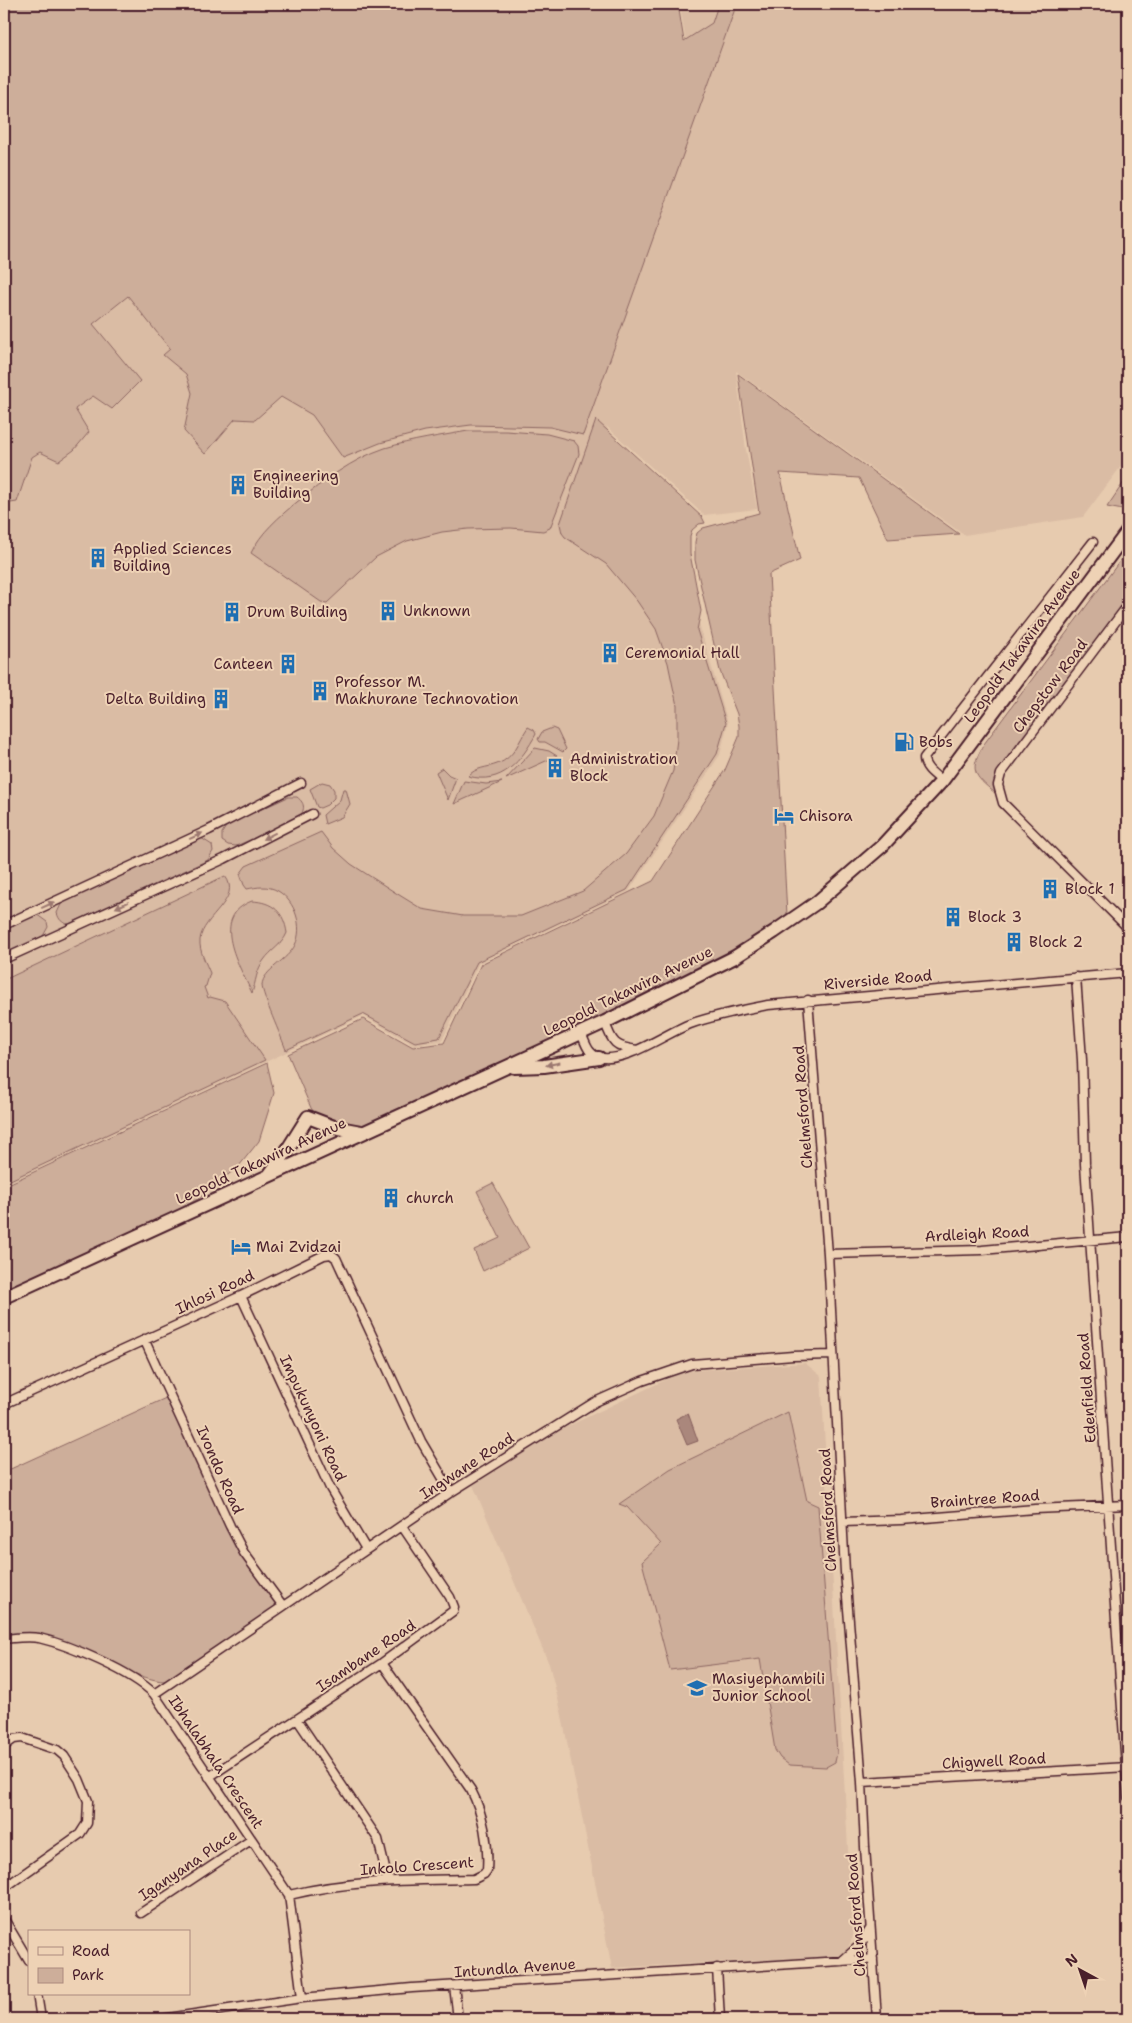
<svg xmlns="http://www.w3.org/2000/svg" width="1132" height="2023" viewBox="0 0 1132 2023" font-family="'Shantell Sans',sans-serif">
  <rect width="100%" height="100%" fill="#e7cbaf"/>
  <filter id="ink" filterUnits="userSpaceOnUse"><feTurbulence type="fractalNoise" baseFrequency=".02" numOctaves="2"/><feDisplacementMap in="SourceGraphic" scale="10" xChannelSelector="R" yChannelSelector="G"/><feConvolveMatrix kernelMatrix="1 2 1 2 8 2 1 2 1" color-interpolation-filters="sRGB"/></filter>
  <g filter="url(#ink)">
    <!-- built -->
    <path fill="#dabca4" d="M4 4 687 51 680 4H1128V457L1083 517 964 535 736 371 746 450 757 509 704 515 606 426 687 582 728 723 720 755 629 891 479 963 442 1041 414 1045 363 1016 4 1185Z
      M805 1363 821 1376 853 1936 848 1948 839 1956 612 1968 561 1711 549 1664 473 1485 558 1431 684 1371Z"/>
    <!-- green -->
    <path fill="#cdae9a" stroke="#8c6662" d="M4 4H678L684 41 712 23 718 5 731 4 736 6 583 435 550 427 471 425 425 431 380 443 343 458 312 415 281 397 255 420 235 419 205 454 184 431 192 393 186 374 163 355 170 349 128 296 93 324 140 381 112 409 93 396 75 409 89 432 74 450 59 461 40 452 32 457 17 502 4 504Z
      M738 374 959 534 888 539 859 478 780 473 800 560 769 574 787 915C724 961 652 993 581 1026 510 1059 438 1091 367 1124L352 1128 318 1118 311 1108 288 1054 363 1019 413 1047 444 1043 481 964 653 881 725 770 739 737V726L737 714 720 671 695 560V542L697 533 703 528 759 513Z
      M596 420 702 517 705 523 699 524 692 530 690 536V554L701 611 697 630 726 723 717 754 627 890 477 962 439 1038 415 1042 363 1014 286 1050C282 1038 262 995 262 985 263 970 288 960 295 945 304 927 295 901 278 891 268 885 257 887 247 889L244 885 240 874 246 866 321 832 333 848 351 864 396 893 422 909 463 916H521L583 891 626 854 654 816 673 771 677 739V706L668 663 656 629 637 601 606 564 565 537 562 533 560 524Z
      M468 431H506L547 434 574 441 578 446 579 454 550 528 543 531 511 528 468 529 442 532 407 541 376 557 327 603 321 602 251 553C260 533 280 516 297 502 324 481 352 459 385 448 412 440 440 436 468 431Z
      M1128 476V511L1107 507Z
      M1128 550V601L998 774 995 793C973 775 969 770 984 744Z
      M528 727 534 730 536 734C522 760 502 786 468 776 476 767 487 768 497 764 515 758 519 740 528 727Z
      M552 728 557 730 566 749 563 752 545 742H540L538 739 542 732Z
      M535 748 549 751 557 756 506 779Z
      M442 768 449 775 456 778 448 800 436 772Z
      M464 781 486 784 502 782 454 804Z
      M322 782 330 784 334 790V798L327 805 320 808 317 807 310 789Z
      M343 789H346L350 804 342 817 325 824 323 815 340 800Z
      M288 797H297C306 804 305 810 298 819L236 846 228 845 222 841V833L227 825Z
      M201 838 212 845 213 851 208 860 69 924C62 923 59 920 57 913L62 902Z
      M225 876C243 899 202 917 200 940 199 951 206 963 210 973L206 986 204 987 208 998 210 997 225 1001 265 1060 4 1183V980Z
      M252 901C273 902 284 912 287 933 282 945 271 950 264 960 256 970 256 982 252 993 239 965 209 917 252 901Z
      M36 914 47 922 48 927 43 936 4 954V929Z
      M267 1063 274 1093 259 1141 239 1166 198 1199 137 1232 4 1292V1186Z
      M493 1183 529 1248 483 1271 474 1250 500 1238 477 1191Z
      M168 1397 228 1527 275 1597V1607L165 1681C141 1681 93 1654 68 1645 48 1638 26 1639 4 1637V1472Z
      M788 1412 807 1501 818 1506 837 1753 835 1762 826 1767 789 1765 780 1758 775 1750 760 1659 670 1670 642 1562 661 1544 627 1507 619 1504 670 1469Z"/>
    <!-- water -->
    <path fill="#aa877b" stroke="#845d5b" d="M688 1413 698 1441 687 1445 676 1419Z"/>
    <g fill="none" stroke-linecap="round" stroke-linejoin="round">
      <defs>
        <path id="minor" d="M1128 605 1001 774 998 785 1003 803 1128 928
          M942 781C935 775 924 768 924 758L1093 542
          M4 925 209 830 301 783
          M4 959 224 859 312 814
          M1076 977 1082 1060 1085 1164 1128 1797
          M808 1000 828 1254 845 1572 862 1782 865 1847 877 2019
          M605 1022C612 1043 615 1047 637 1050
          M581 1033C585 1042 588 1054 598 1057 623 1065 666 1033 690 1024 715 1015 742 1010 768 1005L1128 973
          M828 1254 982 1250 1128 1237
          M241 1296 330 1488 366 1549
          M144 1339 230 1526 244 1553 283 1606
          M4 1404 241 1296 324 1255 331 1254 336 1258 421 1441 451 1492
          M843 1522 901 1520 1035 1509 1128 1505
          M4 1639C15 1638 27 1636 39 1638 69 1645 133 1672 154 1694L289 1895 302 1998
          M154 1694 451 1492 595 1402 642 1381 692 1364 793 1356 832 1355
          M297 1719 378 1839 388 1881
          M4 1746 14 1739 22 1738 57 1750 64 1756 79 1779 88 1801 87 1823 80 1834 4 1888
          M209 1777 382 1663 453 1611 454 1607 450 1597 402 1526
          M862 1782 1128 1767
          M289 1895C349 1880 412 1880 474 1879L484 1874 487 1870C489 1844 483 1813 471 1790L382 1663
          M141 1913 251 1840
          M4 1919 29 1961
          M842 1961 860 1945 870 1929
          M717 1968 720 2019
          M454 1986 458 2019
          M37 1994 41 2019
          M161 2019 302 1998 412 1988 873 1959"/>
        <path id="trunk" d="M514 1067 544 1066 599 1058
          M270 1174 286 1152 308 1117 334 1127 361 1132
          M4 1297 605 1022 735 957 774 932 816 903 882 846 942 781 1128 531"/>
      </defs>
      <!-- minor casing -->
      <use href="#minor" stroke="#4a1f2b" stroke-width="11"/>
      <!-- trunk casing -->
      <use href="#trunk" stroke="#4a1f2b" stroke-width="16"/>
      <!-- minor -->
      <use href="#minor" stroke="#eed2b5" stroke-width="8"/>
      <!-- trunk -->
      <use href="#trunk" stroke="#eed2b5" stroke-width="12"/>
    </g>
    <!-- one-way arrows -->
    <defs><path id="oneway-solid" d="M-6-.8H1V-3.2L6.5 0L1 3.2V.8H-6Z" transform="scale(1.25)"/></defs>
    <g fill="#9c7870">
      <use href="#oneway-solid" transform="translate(196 836) rotate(-25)"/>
      <use href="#oneway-solid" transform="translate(269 836) rotate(153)"/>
      <use href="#oneway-solid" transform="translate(48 905) rotate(-25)"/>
      <use href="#oneway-solid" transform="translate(122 905) rotate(156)"/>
      <use href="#oneway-solid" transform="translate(553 1064) rotate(169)"/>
    </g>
  </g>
  <!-- icons -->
  <defs>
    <symbol id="building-bare" viewBox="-9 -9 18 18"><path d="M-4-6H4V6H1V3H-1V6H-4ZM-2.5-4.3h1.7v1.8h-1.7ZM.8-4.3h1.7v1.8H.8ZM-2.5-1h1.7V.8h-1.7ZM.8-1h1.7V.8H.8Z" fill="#1f6fb2" stroke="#eed2b5" stroke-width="2.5" paint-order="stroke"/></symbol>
    <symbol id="fuel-bare" viewBox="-9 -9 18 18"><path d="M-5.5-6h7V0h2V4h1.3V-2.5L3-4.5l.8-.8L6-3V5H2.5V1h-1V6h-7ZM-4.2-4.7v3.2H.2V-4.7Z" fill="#1f6fb2" stroke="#eed2b5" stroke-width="2.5" paint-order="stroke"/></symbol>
    <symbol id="hotel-bare" viewBox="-9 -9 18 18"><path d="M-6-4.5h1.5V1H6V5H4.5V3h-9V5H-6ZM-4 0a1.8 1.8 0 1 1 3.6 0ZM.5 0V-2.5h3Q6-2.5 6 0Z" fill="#1f6fb2" stroke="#eed2b5" stroke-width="2.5" paint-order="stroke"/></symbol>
    <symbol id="school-bare" viewBox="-9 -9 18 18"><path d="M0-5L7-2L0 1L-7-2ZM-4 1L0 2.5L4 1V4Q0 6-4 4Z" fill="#1f6fb2" stroke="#eed2b5" stroke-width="2.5" paint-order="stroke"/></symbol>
  </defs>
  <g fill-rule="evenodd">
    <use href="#building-bare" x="224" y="471" width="28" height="28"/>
    <use href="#building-bare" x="84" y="544" width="28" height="28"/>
    <use href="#building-bare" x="374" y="597" width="28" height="28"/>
    <use href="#building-bare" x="218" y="598" width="28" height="28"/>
    <use href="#building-bare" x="596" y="639" width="28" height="28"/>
    <use href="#building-bare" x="274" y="650" width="28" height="28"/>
    <use href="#building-bare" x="306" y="677" width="28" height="28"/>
    <use href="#building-bare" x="207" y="685" width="28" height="28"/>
    <use href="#fuel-bare" x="890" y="728" width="28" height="28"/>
    <use href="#building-bare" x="541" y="754" width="28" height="28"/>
    <use href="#hotel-bare" x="770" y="802" width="28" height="28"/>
    <use href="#building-bare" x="1036" y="875" width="28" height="28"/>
    <use href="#building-bare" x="939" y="903" width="28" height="28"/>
    <use href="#building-bare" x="1000" y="928" width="28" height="28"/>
    <use href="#building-bare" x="377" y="1184" width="28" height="28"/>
    <use href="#hotel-bare" x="227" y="1233" width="28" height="28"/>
    <use href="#school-bare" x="683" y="1674" width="28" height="28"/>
  </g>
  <g text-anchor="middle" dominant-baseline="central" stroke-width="4" stroke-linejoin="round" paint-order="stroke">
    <!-- poi labels -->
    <g font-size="15" fill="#4a1f2b" stroke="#eed2b5" text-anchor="start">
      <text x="253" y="476">Engineering<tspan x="253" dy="17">Building</tspan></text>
      <text x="113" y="549">Applied Sciences<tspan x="113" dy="17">Building</tspan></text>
      <text x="403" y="611">Unknown</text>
      <text x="247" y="612">Drum Building</text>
      <text x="625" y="653">Ceremonial Hall</text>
      <text x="273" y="664" text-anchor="end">Canteen</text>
      <text x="335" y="682">Professor M.<tspan x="335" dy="17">Makhurane Technovation</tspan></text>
      <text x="206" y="699" text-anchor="end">Delta Building</text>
      <text x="919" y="742">Bobs</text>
      <text x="570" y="759">Administration<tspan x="570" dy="17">Block</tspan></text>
      <text x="799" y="816">Chisora</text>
      <text x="1065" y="889">Block 1</text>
      <text x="968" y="917">Block 3</text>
      <text x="1029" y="942">Block 2</text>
      <text x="406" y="1198">church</text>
      <text x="256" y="1247">Mai Zvidzai</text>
      <text x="712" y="1679">Masiyephambili<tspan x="712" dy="17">Junior School</tspan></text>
    </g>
    <!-- street labels -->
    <g font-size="15" fill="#4a1f2b" stroke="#eed2b5">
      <text transform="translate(1022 646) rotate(-54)">Leopold Takawira Avenue</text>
      <text transform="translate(1050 686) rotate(-53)">Chepstow Road</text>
      <text transform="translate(878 980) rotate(-5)">Riverside Road</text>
      <text transform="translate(628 991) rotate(-26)">Leopold Takawira Avenue</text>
      <text transform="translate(803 1107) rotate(-94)">Chelmsford Road</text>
      <text transform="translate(261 1161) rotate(-25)">Leopold Takawira Avenue</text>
      <text transform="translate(977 1234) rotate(-3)">Ardleigh Road</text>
      <text transform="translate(215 1292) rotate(-25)">Ihlosi Road</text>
      <text transform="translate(1087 1388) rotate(-94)">Edenfield Road</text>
      <text transform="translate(313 1418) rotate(65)">Impukunyoni Road</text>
      <text transform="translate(467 1466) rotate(-33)">Ingwane Road</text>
      <text transform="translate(220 1470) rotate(66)">Ivondo Road</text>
      <text transform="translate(985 1499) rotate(-4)">Braintree Road</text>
      <text transform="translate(828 1510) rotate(-93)">Chelmsford Road</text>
      <text transform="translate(366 1656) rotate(-34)">Isambane Road</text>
      <text transform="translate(994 1761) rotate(-3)">Chigwell Road</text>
      <text transform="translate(216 1762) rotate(56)">Ibhalabhala Crescent</text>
      <text transform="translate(188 1865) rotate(-34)">Iganyana Place</text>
      <text transform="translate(417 1866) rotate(-4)">Inkolo Crescent</text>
      <text transform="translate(856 1915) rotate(-94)">Chelmsford Road</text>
      <text transform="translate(515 1968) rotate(-4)">Intundla Avenue</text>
    </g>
  </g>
  <!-- margin -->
  <rect width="1132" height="2023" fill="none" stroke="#eed2b5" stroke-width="20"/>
  <rect x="10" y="10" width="1112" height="2003" fill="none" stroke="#4a1f2b" stroke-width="2" filter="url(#ink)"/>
  <!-- legend -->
  <rect x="28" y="1930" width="162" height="65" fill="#eed2b5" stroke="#ac8a7e"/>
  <rect x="38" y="1947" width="25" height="8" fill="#eed2b5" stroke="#ac8a7e"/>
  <text x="72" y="1956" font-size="15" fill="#4a1f2b">Road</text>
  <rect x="38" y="1968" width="25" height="15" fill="#cdae9a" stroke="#ac8a7e"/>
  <text x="72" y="1980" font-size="15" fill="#4a1f2b">Park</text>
  <!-- north arrow -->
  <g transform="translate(1080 1970) rotate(320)" stroke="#eed2b5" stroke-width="4" paint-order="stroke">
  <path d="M0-4L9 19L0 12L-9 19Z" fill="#4a1f2b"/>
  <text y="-8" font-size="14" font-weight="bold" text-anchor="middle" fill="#4a1f2b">N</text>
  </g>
</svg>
